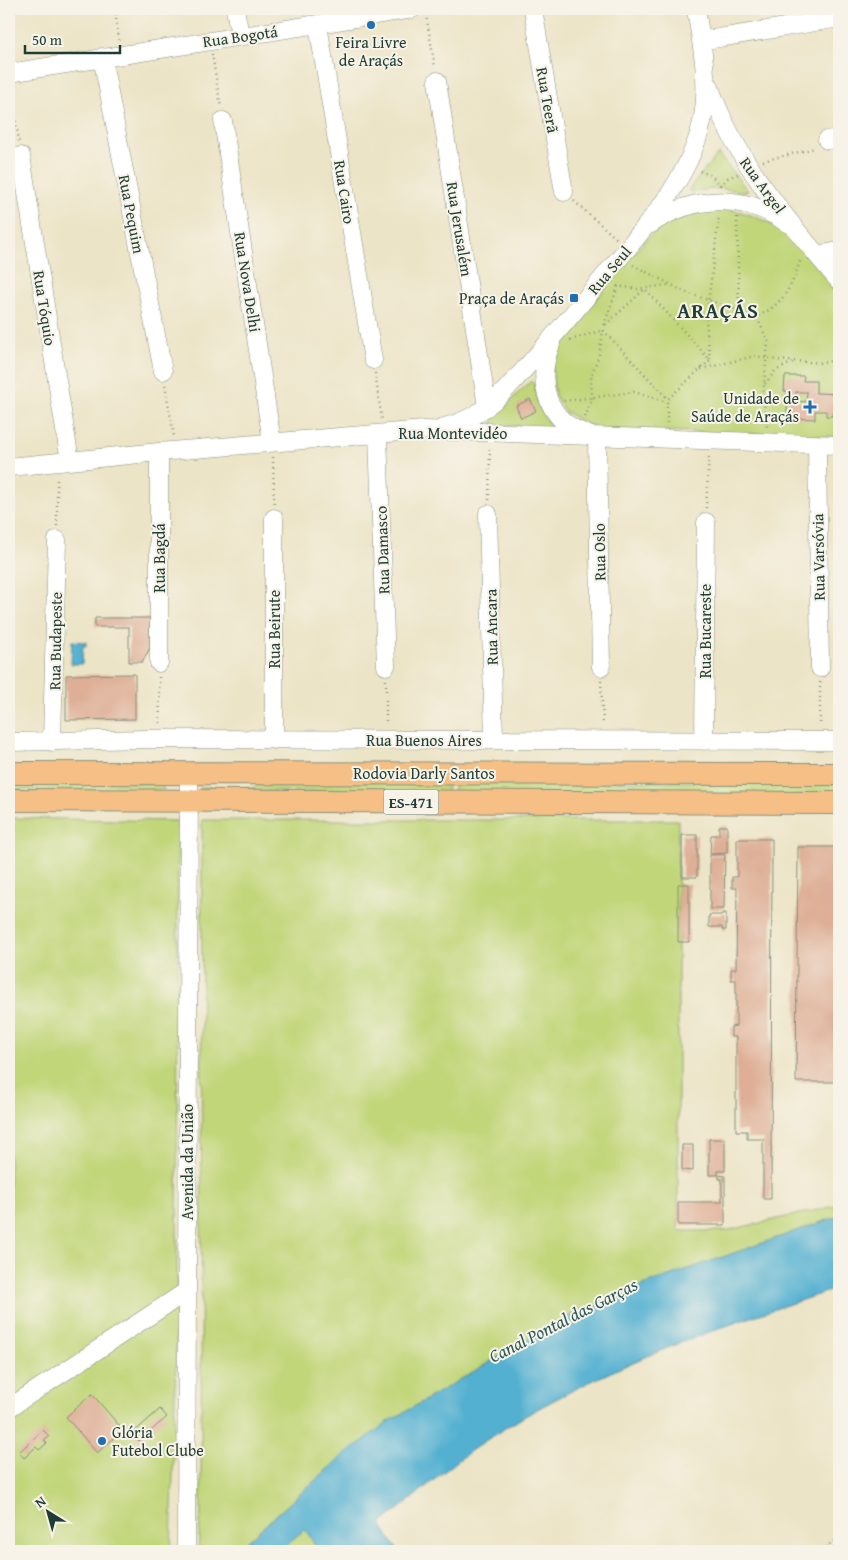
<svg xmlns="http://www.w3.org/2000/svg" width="848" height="1560" viewBox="0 0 848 1560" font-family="'Gentium Book Plus',serif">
  <rect width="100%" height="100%" fill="#f7f3e8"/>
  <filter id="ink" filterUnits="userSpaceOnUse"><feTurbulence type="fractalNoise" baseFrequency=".02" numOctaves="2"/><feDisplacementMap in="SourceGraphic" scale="10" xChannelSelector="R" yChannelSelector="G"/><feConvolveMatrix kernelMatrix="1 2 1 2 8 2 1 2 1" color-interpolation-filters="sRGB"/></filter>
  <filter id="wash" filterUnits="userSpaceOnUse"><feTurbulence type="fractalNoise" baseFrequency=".0096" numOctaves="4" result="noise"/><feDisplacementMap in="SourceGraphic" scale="20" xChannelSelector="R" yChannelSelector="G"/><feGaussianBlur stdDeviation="1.12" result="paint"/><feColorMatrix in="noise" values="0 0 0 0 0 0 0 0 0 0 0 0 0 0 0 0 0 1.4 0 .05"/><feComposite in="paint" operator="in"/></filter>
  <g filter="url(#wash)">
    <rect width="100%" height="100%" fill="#ece4c6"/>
    <!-- green -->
    <path fill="#c1d679" stroke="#708a56" d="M718 154 748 191 745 192 719 188 690 192 689 189Z
      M728 209C787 221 802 251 839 293V437L604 429 585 424 563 410 555 395 552 368 564 338 645 240C670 218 695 211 728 209Z
      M531 381 534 384 538 405 550 427 493 425 492 418Z
      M9 779 162 784 164 790H9Z
      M267 780 447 781V794L198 790 204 787 252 788Z
      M454 781 839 782V796L454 795Z
      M9 818 178 821 177 1315 171 1551H9Z
      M202 820H678V1231H725L839 1205V1216L643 1285 561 1320 339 1459 236 1551H198L201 1510Z
      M305 1529 319 1551H279Z"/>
    <!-- water -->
    <path fill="#52b0d1" stroke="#387682" d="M72 641 86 642V646H83L82 664H71Z
      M839 1216V1288C715 1328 591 1370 482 1443 447 1467 415 1497 381 1524L398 1551H319L305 1529 279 1551H236L339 1459 386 1423 561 1320 643 1285Z"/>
    <g id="blocks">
      <!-- building -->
      <path fill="#deaf96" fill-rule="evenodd" d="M785 376H804L803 381H816V393L839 394V412H832V416H826V411H815V419L787 418V401H791V392L784 391ZM796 392H807L806 402 795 401Z
        M530 399 536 411 521 418 516 406Z
        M95 618H150V648L142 662H129V627H95Z
        M135 674V719L66 720V675Z
        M719 826H727V853L710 854 711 835H719Z
        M682 835H697V877H682Z
        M737 839H772L771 1199H763V1139H747V1131H736V1037H731V1027L736 1026V980H731V969H736L737 888H732V877H737Z
        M798 847H839V1082H796Z
        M710 855H725L724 909H710Z
        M678 884H689V942H678Z
        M722 913H726V930H722V927H709V915H722Z
        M709 1139H725V1171H718V1175H709Z
        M682 1145H693V1171L682 1170Z
        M719 1175 725 1176V1225H678V1202H722V1179H719Z
        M92 1394 123 1430 97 1453 66 1417Z
        M160 1409 167 1417 139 1441 132 1434Z
        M43 1430 49 1436 44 1440 47 1443 39 1450 36 1447 24 1458 19 1452Z
        M9 1502 14 1508 9 1512Z"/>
    </g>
  </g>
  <g filter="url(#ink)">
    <use href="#blocks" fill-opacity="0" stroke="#86907d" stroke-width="1"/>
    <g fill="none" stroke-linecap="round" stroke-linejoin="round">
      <defs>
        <path id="minor" d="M235 9 240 35
          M533 9 564 192
          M318 25 373 360
          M701 41 839 18
          M102 57 163 371
          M9 73 412 9
          M437 81 487 407
          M709 85C735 161 788 221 839 281
          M223 121 272 442
          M827 140 839 138
          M21 156 70 461
          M651 224C694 195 744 193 787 223
          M817 255 839 251
          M551 344C536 381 546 421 587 434
          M444 427C471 421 491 406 509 386 543 350 574 312 606 274 643 229 689 181 702 122 710 83 702 47 696 9
          M378 434 386 666
          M597 437 601 667
          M817 445 820 668
          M159 452V663
          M9 467 159 452 424 430 839 445
          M488 514 494 740
          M274 518V740
          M704 741 706 522
          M9 742 146 739 839 741
          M52 742 57 540
          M9 1408 187 1291
          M186 1551 189 772"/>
        <path id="major" d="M9 773 839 774
          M9 800 839 803"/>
      </defs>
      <!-- minor casing -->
      <use href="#minor" stroke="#86907d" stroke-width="19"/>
      <!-- major casing -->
      <use href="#major" stroke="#86907d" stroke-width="24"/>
      <!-- path -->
      <path stroke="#86907d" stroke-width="2.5" stroke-dasharray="1 4" stroke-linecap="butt" d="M115 9 119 42
        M426 14 435 67
        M212 54 221 108
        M11 86 19 142
        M763 161 815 148
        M700 171 712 176 720 185 728 178 738 174
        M574 201 617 239
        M737 217 739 311
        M633 265 687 293 749 314 759 322 768 341 763 395 767 427
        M617 286 637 289 668 285
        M754 318C785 304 790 289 801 259
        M604 325 618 286
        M570 340 603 330 668 399 710 360 645 289 604 326
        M710 359 706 320 719 216
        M701 369 755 356 776 360 822 363 839 359
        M375 373 382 420
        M765 384 775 371 793 362
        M165 385 174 436
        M564 401 634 392 667 402
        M667 402V424
        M585 417 592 400 591 376 599 355 603 330
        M273 457 274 504
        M489 500 490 446
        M706 508 709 454
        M57 526V476
        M159 677 160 724
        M386 680V725
        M601 681 603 725
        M820 682V727
        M822 1551 839 1536"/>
      <!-- minor -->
      <use href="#minor" stroke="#fff" stroke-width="18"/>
      <!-- major -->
      <use href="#major" stroke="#f5bf86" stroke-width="22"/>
    </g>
  </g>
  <!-- markers -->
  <g fill="#1f6fb2" stroke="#f7f3e8" stroke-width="2">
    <circle cx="371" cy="25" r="5"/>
    <rect x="569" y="293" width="10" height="10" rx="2.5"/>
    <path d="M807.5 399.5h5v5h5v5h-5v5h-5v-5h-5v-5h5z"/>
    <circle cx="102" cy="1441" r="5"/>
  </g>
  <g text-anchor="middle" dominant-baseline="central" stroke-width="4" stroke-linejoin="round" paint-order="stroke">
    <!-- shield labels -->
    <rect fill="#f7f3e8" stroke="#60746a" stroke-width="1" x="383.5" y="789.5" width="55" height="25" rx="4"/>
    <g font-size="15" font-weight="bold" fill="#1f3d34">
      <text x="411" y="802">ES-471</text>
    </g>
    <!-- street labels -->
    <g font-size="16" fill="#1f3d34" stroke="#f7f3e8">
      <text transform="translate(240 36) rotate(-8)">Rua Bogotá</text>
      <text transform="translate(548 100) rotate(80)">Rua Teerã</text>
      <text transform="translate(763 185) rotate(54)">Rua Argel</text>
      <text transform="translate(345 192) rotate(81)">Rua Cairo</text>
      <text transform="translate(132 214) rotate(79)">Rua Pequim</text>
      <text transform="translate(460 229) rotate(81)">Rua Jerusalém</text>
      <text transform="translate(609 270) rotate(-50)">Rua Seul</text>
      <text transform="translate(248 282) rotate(81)">Rua Nova Delhi</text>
      <text transform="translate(45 308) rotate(81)">Rua Tóquio</text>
      <text x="453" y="433">Rua Montevidéo</text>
      <text transform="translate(382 550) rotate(-92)">Rua Damasco</text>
      <text transform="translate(599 552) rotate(-91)">Rua Oslo</text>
      <text transform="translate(818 557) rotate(-91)">Rua Varsóvia</text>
      <text transform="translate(159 558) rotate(-90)">Rua Bagdá</text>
      <text transform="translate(491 627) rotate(-91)">Rua Ancara</text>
      <text transform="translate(274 629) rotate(-90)">Rua Beirute</text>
      <text transform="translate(705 631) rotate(-90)">Rua Bucareste</text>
      <text transform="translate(55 641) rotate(-89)">Rua Budapeste</text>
      <text x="424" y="740">Rua Buenos Aires</text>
      <text x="424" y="773">Rodovia Darly Santos</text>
      <text transform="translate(187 1162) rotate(-90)">Avenida da União</text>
    </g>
    <!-- poi labels -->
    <g font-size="16" fill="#1f3d34" stroke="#f7f3e8" text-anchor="end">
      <text x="371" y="42" text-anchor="middle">Feira Livre<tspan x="371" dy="18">de Araçás</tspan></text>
      <text x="564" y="298">Praça de Araçás</text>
      <text x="799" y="398">Unidade de<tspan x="799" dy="18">Saúde de Araçás</tspan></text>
      <text x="112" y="1432" text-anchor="start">Glória<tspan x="112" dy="18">Futebol Clube</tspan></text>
    </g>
    <!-- water labels -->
    <g font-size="18" font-style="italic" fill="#2c5a5b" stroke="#f7f3e8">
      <text transform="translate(563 1320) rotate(-27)">Canal Pontal das Garças</text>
    </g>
    <!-- district labels -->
    <g font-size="21" font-weight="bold" letter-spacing="1" fill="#1f3d34" stroke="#f7f3e8">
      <text x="718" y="310">ARAÇÁS</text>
    </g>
  </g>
  <!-- margin -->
  <rect width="848" height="1560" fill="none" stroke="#f7f3e8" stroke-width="30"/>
  <!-- north arrow -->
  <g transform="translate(48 1512) rotate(323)" stroke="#f7f3e8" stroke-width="4" paint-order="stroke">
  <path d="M0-4L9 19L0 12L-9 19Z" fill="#1f3d34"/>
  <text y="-8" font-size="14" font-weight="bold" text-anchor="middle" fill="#1f3d34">N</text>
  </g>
  <!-- scale -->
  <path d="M25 45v8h95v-8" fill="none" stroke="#1f3d34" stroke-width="2.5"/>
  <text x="32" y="45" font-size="15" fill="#1f3d34" stroke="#f7f3e8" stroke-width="4" paint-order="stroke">50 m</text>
</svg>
